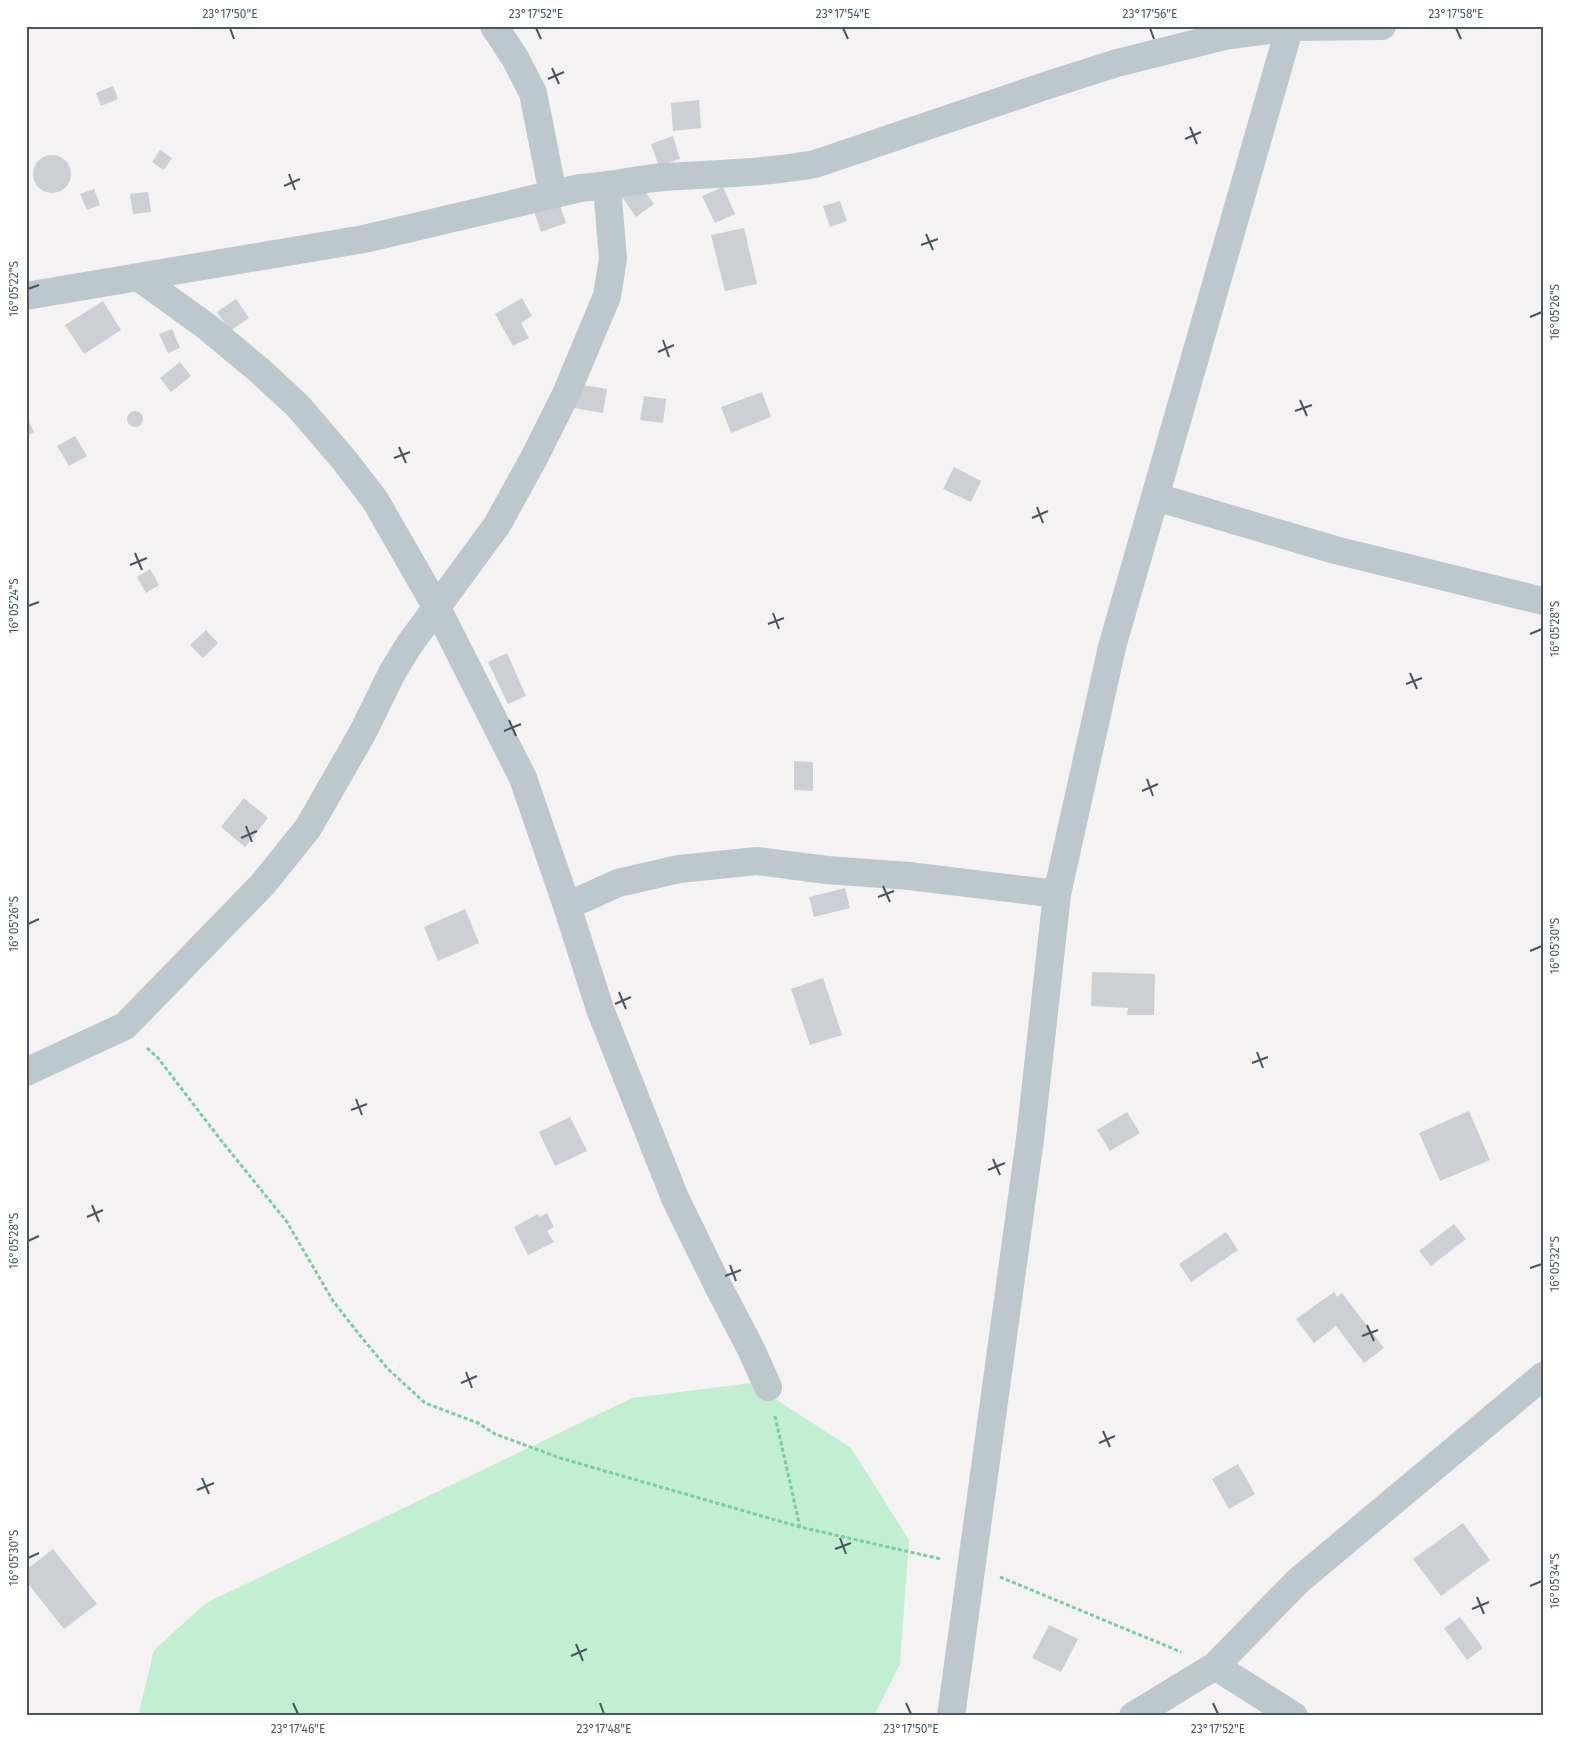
<svg xmlns="http://www.w3.org/2000/svg" width="1569" height="1742" viewBox="0 0 1569 1742" font-family="'Fira Sans',sans-serif">
  <rect width="100%" height="100%" fill="#f4f2f2"/>
  <!-- green -->
  <path fill="#c2efd1" d="M751 1383 851 1448 909 1540 900 1664 874 1716H138L154 1650 206 1603 632 1398Z"/>
  <!-- building -->
  <path fill="#cccfd4" d="M113 86 118 99 101 106 96 93Z
    M699 100 701 128 673 131 671 103Z
    M673 136 680 159 659 166 651 144Z
    M160 150 172 158 164 170 152 162Z
    M33 174a19 19 0 1 1 38 0a19 19 0 1 1-38 0Z
    M640 184 654 204 636 217 622 197Z
    M723 187 735 214 715 223 702 196Z
    M94 189 100 205 87 210 80 194Z
    M148 192 151 212 133 214 130 194Z
    M558 199 566 223 541 232 533 208Z
    M840 201 847 221 830 227 823 206Z
    M744 228 757 284 725 291 711 235Z
    M522 298 532 316 521 323 529 338 513 346 495 314Z
    M236 299 249 318 230 331 217 312Z
    M103 301 121 330 84 354 65 325Z
    M172 329 180 348 168 353 159 334Z
    M180 362 191 376 171 392 160 378Z
    M577 384 607 389 603 413 573 408Z
    M762 392 771 417 731 433 721 407Z
    M644 396 666 399 663 423 640 420Z
    M127 419a8 8 0 1 1 16 0a8 8 0 1 1-16 0Z
    M26 416 34 432 26 436Z
    M75 436 87 456 69 466 57 446Z
    M954 467 981 481 971 502 943 489Z
    M150 569 159 585 146 593 137 577Z
    M206 630 218 643 203 658 190 645Z
    M507 653 526 696 508 704 488 662Z
    M794 761 813 762V791L794 790Z
    M244 798 268 818 245 847 221 827Z
    M845 888 850 908 814 917 809 897Z
    M465 909 479 943 438 961 424 927Z
    M1092 972 1155 974 1154 1015H1127L1128 1008 1091 1006Z
    M823 978 842 1035 810 1045 791 989Z
    M1469 1111 1490 1160 1440 1181 1419 1133Z
    M1127 1112 1140 1133 1110 1151 1097 1130Z
    M570 1117 587 1151 555 1166 539 1132Z
    M547 1213 554 1227 547 1231 554 1242 528 1255 514 1227 538 1214 539 1217Z
    M1454 1224 1466 1239 1431 1266 1419 1251Z
    M1226 1232 1238 1250 1191 1282 1179 1264Z
    M1334 1292 1337 1297 1342 1293 1384 1348 1364 1363 1336 1326 1314 1343 1296 1319Z
    M1238 1464 1255 1494 1229 1509 1212 1479Z
    M1463 1523 1490 1560 1441 1596 1413 1559Z
    M53 1549 97 1604 64 1629 26 1581V1570Z
    M1460 1617 1483 1648 1467 1660 1444 1628Z
    M1049 1625 1078 1639 1061 1672 1032 1658Z"/>
  <g fill="none" stroke-linecap="round" stroke-linejoin="round">
    <!-- path -->
    <path stroke="#7acda0" stroke-width="3" stroke-dasharray="4 2.5" stroke-linecap="butt" d="M147 1048 158 1058 220 1139 287 1222 333 1301 358 1333 387 1368 425 1403 478 1423 495 1434 560 1458 800 1527 941 1559
      M775 1416 800 1527
      M1000 1577 1181 1652"/>
    <!-- street -->
    <path stroke="#bdc7ce" stroke-width="28" d="M494 26 515 58 533 93 553 194
      M138 277 364 239 580 188C608 186 635 180 663 177 714 174 765 173 815 164L1048 85 1117 63 1225 36 1290 27 1382 26
      M26 296 138 277 206 326 259 370 298 406 345 461 375 500 437 608 523 778 567 906 600 1009 675 1198 718 1286 751 1349 768 1387
      M1156 497 1335 550 1543 601
      M567 906 618 883 679 869 757 861 827 870 909 876 1057 894
      M26 1072 125 1026 263 884 308 828 363 732 392 673 409 645 497 525 534 458 566 394 607 296 613 259 607 186
      M1215 1666 1294 1716
      M951 1716 1030 1139 1057 894 1112 647 1290 26
      M1133 1716 1215 1666 1298 1581 1543 1376"/>
  </g>
  <!-- ticks -->
  <path fill="none" stroke="#49565f" stroke-width="2" d="M230 28 234 39M536 28 541 39M843 28 848 39M1150 28 1154 39M1456 28 1461 39M552 68 559 84M548 79 564 72M1190 127 1197 144M1185 139 1201 132M289 174 295 190M284 186 300 179M926 234 933 250M921 245 938 239M28 289 39 285M1530 317 1542 312M663 340 669 357M658 352 674 345M1300 400 1307 416M1295 411 1312 405M399 447 406 463M394 458 410 452M1037 507 1043 523M1032 518 1048 511M135 553 142 570M130 565 147 558M28 606 39 602M773 613 779 629M768 624 784 618M1530 634 1542 629M1410 673 1417 689M1406 684 1422 678M509 720 516 736M504 731 521 724M1147 779 1153 796M1142 791 1158 784M246 826 252 842M241 838 257 831M883 886 890 902M878 897 894 891M28 924 39 919M1530 951 1542 946M619 992 626 1009M615 1004 631 997M1257 1052 1263 1068M1252 1063 1268 1057M356 1099 362 1115M351 1110 367 1104M993 1159 1000 1175M988 1170 1005 1163M92 1205 99 1222M87 1217 103 1210M28 1241 39 1236M730 1265 736 1281M1530 1268 1542 1264M725 1276 741 1270M1367 1325 1374 1341M1362 1336 1378 1330M466 1372 472 1388M461 1383 477 1376M1103 1431 1110 1447M1099 1443 1115 1436M202 1478 209 1494M197 1490 214 1483M840 1538 846 1554M835 1549 851 1543M28 1558 39 1553M1530 1586 1542 1581M1477 1597 1484 1614M1472 1609 1489 1602M576 1644 583 1661M571 1656 587 1649M293 1703 298 1714M600 1703 604 1714M906 1703 911 1714M1213 1703 1218 1714"/>
  <!-- border -->
  <rect width="1569" height="1742" fill="none" stroke="#ffffff" stroke-width="55"/>
  <rect x="28" y="28" width="1514" height="1686" fill="none" stroke="#49565f" stroke-width="2"/>
  <g font-size="12" text-anchor="middle" fill="#49565f">
    <text x="230" y="18">23°17'50"E</text>
    <text x="536" y="18">23°17'52"E</text>
    <text x="843" y="18">23°17'54"E</text>
    <text x="1150" y="18">23°17'56"E</text>
    <text x="1456" y="18">23°17'58"E</text>
    <text transform="translate(14 289) rotate(-90)" y="4">16°05'22"S</text>
    <text transform="translate(1555 312) rotate(-90)" y="4">16°05'26"S</text>
    <text transform="translate(14 606) rotate(-90)" y="4">16°05'24"S</text>
    <text transform="translate(1555 629) rotate(-90)" y="4">16°05'28"S</text>
    <text transform="translate(14 924) rotate(-90)" y="4">16°05'26"S</text>
    <text transform="translate(1555 946) rotate(-90)" y="4">16°05'30"S</text>
    <text transform="translate(14 1241) rotate(-90)" y="4">16°05'28"S</text>
    <text transform="translate(1555 1264) rotate(-90)" y="4">16°05'32"S</text>
    <text transform="translate(14 1558) rotate(-90)" y="4">16°05'30"S</text>
    <text transform="translate(1555 1581) rotate(-90)" y="4">16°05'34"S</text>
    <text x="298" y="1733">23°17'46"E</text>
    <text x="604" y="1733">23°17'48"E</text>
    <text x="911" y="1733">23°17'50"E</text>
    <text x="1218" y="1733">23°17'52"E</text>
  </g>
</svg>
